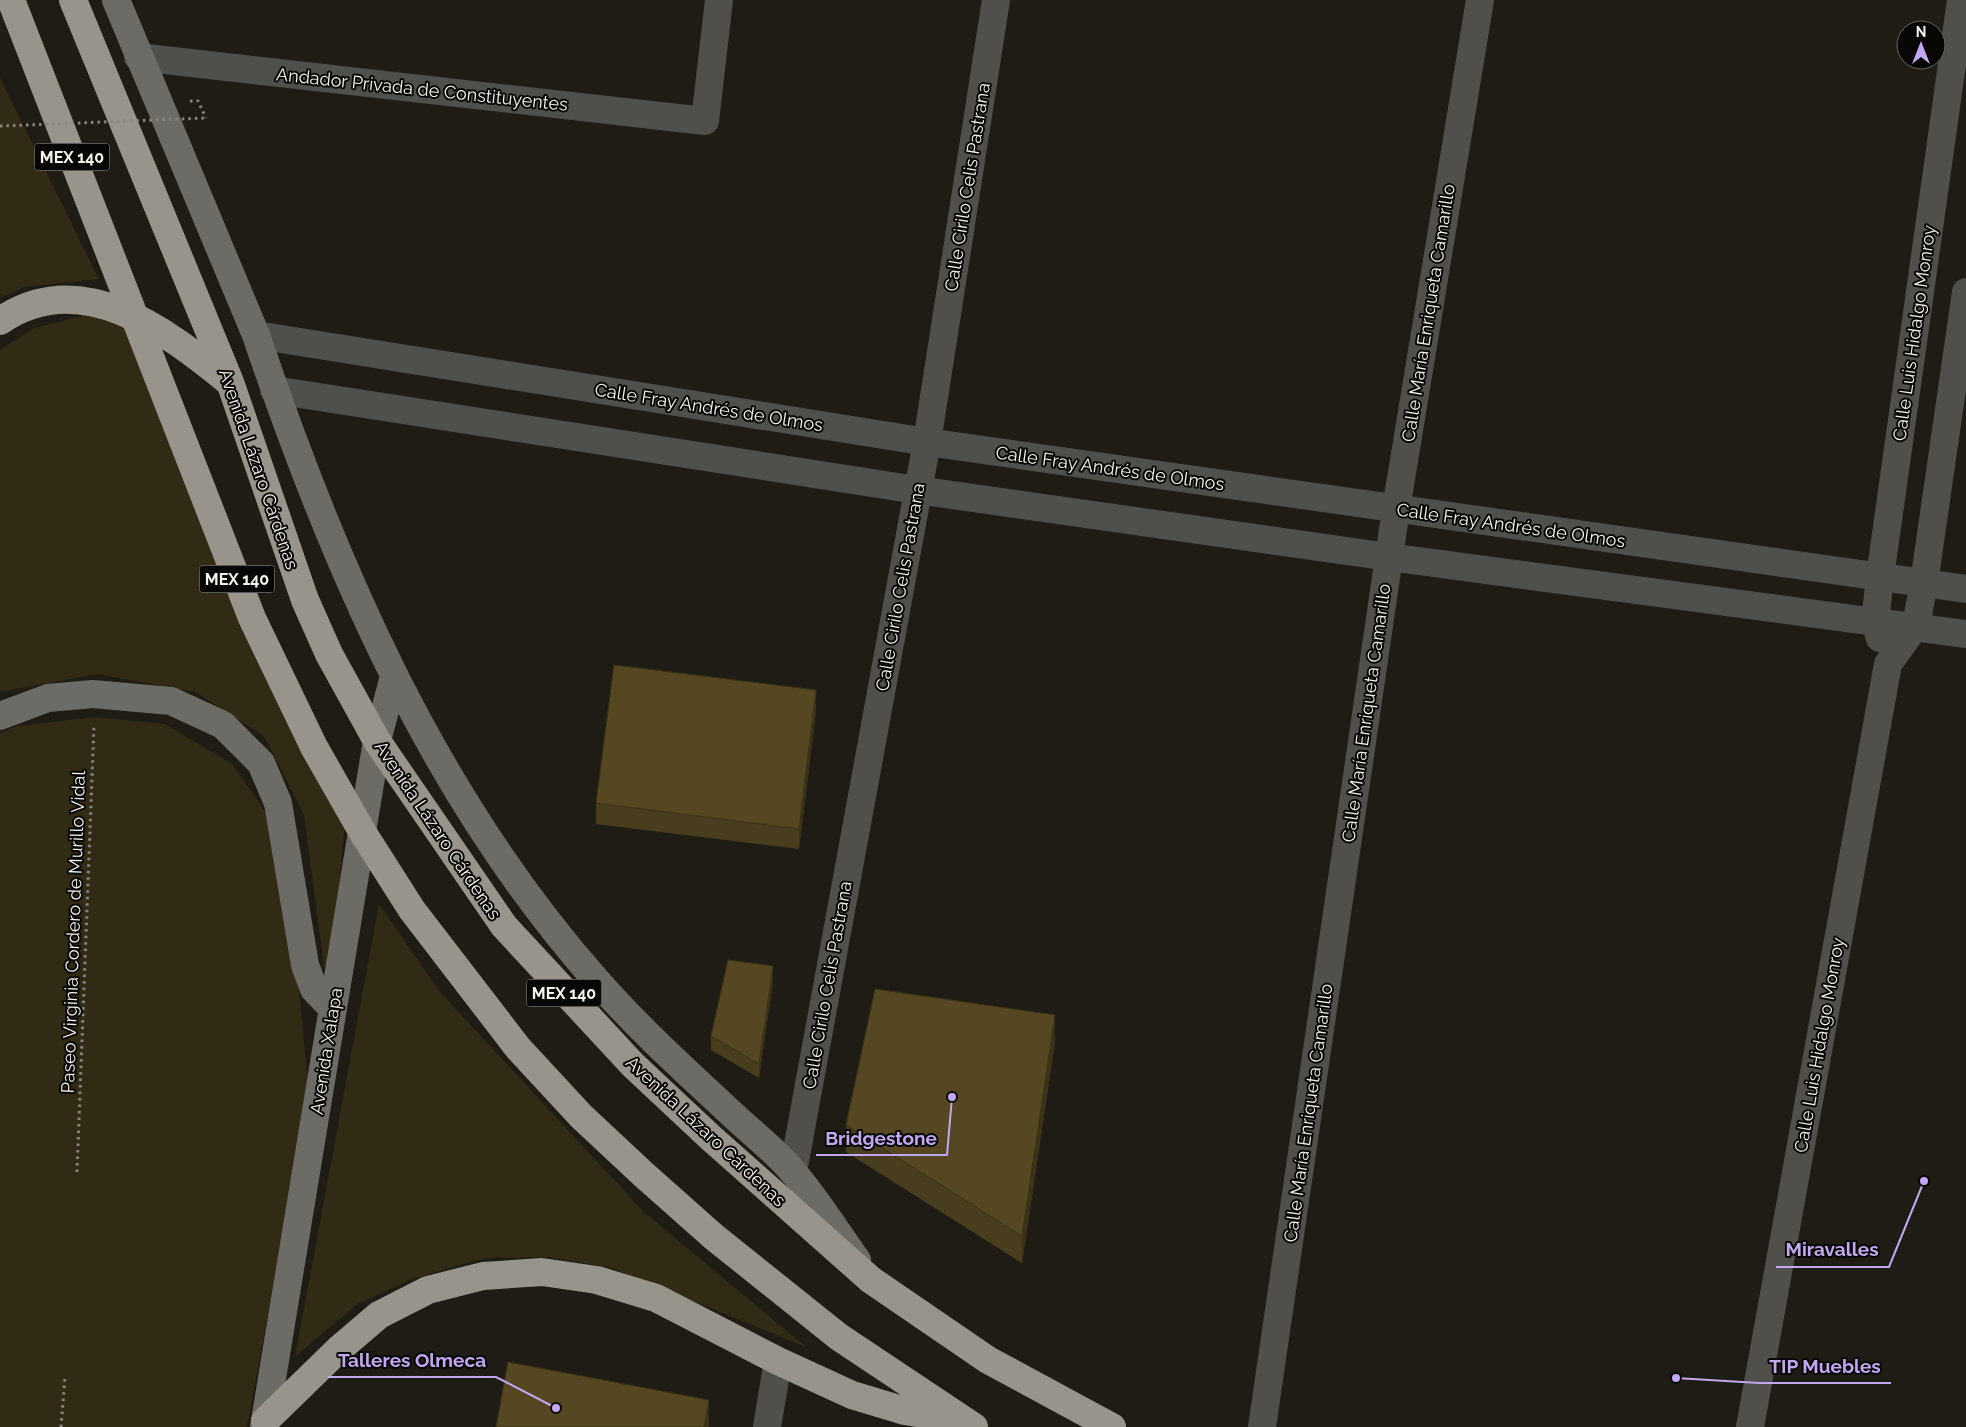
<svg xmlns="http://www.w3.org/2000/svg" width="1966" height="1427" viewBox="0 0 1966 1427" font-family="Raleway,sans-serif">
  <rect width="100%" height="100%" fill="#1f1c15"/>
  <!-- green -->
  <path fill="#312a15" d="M0 78 99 279 24 287 0 298Z
    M94 313 133 330 347 804 331 969 324 967 304 815 264 736 195 692 97 674 0 692V350L34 328Z
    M95 717 165 724 232 764 276 827 291 906 309 1094 247 1427H0V733L17 726Z
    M379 904 440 992 644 1212 806 1347 612 1268 548 1257 485 1258 412 1279 356 1305 295 1357Z"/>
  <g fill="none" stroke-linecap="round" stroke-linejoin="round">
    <!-- path -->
    <path stroke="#88857f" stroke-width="3" stroke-dasharray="2.5 4" stroke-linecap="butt" d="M190 101H198L206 118
      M77 1172 94 725
      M61 1427 65 1377"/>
    <!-- street -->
    <path stroke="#504f4b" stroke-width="28" d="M138 57 705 121 719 0
      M256 335 927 442 1966 589
      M274 390 917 490 1389 557 1966 634
      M1880 638 1875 622 1880 577 1961 0
      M793 1172 927 442 996 0
      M767 1427 778 1361
      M1262 1427 1396 509 1480 0
      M1750 1427 1888 664 1916 625 1924 583 1966 292"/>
    <!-- secondary -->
    <path stroke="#6d6b65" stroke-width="28" d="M116 0 256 335C334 566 433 796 597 981 639 1029 687 1072 733 1115 753 1134 777 1152 794 1173 817 1200 836 1231 857 1260
      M0 716 48 698 93 694 171 701 223 725 261 763 278 803 305 965 314 989 333 1009
      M264 1427 377 741 394 676"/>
    <!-- highway -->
    <path stroke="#98948b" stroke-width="28" d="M11 0 252 618 314 747 363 833 412 910 518 1048 581 1116 643 1174 714 1237 839 1337 974 1427
      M73 0 230 382 305 600 329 654 377 741 504 926 633 1065 711 1138 871 1280 988 1360 1112 1427
      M0 321C80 265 165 330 228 381
      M265 1421 338 1350 379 1315 428 1290 483 1276 542 1272 597 1280 656 1298 778 1361 852 1395 905 1411 955 1419"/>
    <!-- path-bridge -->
    <path stroke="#88857f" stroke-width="3" stroke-dasharray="2.5 4" stroke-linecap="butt" d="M0 126 206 118"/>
  </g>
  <!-- wall -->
  <path fill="#483d1c" d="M816 711 799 849 596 824V803Z
    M773 981 759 1078 711 1050V1036Z
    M1055 1042 1022 1263 846 1152V1125Z"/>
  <!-- shaded-wall -->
  <path fill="#3b3217" d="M816 690V711L799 849V829Z
    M773 966V981L759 1078V1064Z
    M1055 1015V1042L1022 1263V1236Z
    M709 1400V1427H704Z"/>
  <!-- building -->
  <path fill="#544721" stroke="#3b3217" d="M614 665 816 690 799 829 596 803Z
    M728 960 773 966 759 1064 711 1036Z
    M875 989 1055 1015 1022 1236 846 1125Z
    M508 1362 709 1400 704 1427H496Z"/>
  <g text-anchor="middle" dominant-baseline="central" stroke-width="4" stroke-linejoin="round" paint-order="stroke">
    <!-- shield labels -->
    <g fill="#080705" stroke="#aeaca8" stroke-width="1">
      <rect x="34.5" y="143.5" width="75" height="27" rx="4"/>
      <rect x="199.5" y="565.5" width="75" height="27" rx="4"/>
      <rect x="526.5" y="979.5" width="75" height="27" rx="4"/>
    </g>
    <g font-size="16" font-weight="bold" fill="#f5f3ee">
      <text x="72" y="157">MEX 140</text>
      <text x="237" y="579">MEX 140</text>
      <text x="564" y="993">MEX 140</text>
    </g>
    <!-- street labels -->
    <g font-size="18" fill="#f5f3ee" stroke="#080705">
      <text transform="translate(422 89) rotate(6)">Andador Privada de Constituyentes</text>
      <text transform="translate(967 187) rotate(-81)">Calle Cirilo Celis Pastrana</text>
      <text transform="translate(1428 313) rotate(-81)">Calle María Enriqueta Camarillo</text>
      <text transform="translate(1914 333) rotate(-82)">Calle Luis Hidalgo Monroy</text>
      <text transform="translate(709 407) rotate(9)">Calle Fray Andrés de Olmos</text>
      <text transform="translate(1110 468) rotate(8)">Calle Fray Andrés de Olmos</text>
      <text transform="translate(259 469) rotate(71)">Avenida Lázaro Cárdenas</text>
      <text transform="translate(1511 525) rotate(8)">Calle Fray Andrés de Olmos</text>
      <text transform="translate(900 587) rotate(-80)">Calle Cirilo Celis Pastrana</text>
      <text transform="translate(1366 713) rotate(-82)">Calle María Enriqueta Camarillo</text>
      <text transform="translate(438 830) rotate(56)">Avenida Lázaro Cárdenas</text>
      <text transform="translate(73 932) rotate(-88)">Paseo Virginia Cordero de Murillo Vidal</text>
      <text transform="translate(827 985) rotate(-80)">Calle Cirilo Celis Pastrana</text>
      <text transform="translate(1819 1045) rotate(-80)">Calle Luis Hidalgo Monroy</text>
      <text transform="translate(326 1051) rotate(-81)">Avenida Xalapa</text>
      <text transform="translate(1308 1113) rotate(-82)">Calle María Enriqueta Camarillo</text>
      <text transform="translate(706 1131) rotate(43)">Avenida Lázaro Cárdenas</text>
    </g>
  </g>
  <!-- callouts -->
  <path fill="none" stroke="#c2a8f2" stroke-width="2" d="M952 1097L947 1155H816M1924 1181L1889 1267H1776M556 1408L496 1377H328M1676 1378L1759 1383H1891"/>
  <g fill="#c2a8f2" stroke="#080705" stroke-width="2">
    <circle cx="952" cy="1097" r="5"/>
    <circle cx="1924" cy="1181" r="5"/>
    <circle cx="556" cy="1408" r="5"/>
    <circle cx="1676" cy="1378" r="5"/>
  </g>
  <g font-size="19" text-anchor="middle" font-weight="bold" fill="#c2a8f2" stroke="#080705" stroke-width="4" stroke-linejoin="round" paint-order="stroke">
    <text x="881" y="1145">Bridgestone</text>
    <text x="1832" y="1256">Miravalles</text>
    <text x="412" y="1367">Talleres Olmeca</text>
    <text x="1825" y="1373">TIP Muebles</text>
  </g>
  <!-- north arrow -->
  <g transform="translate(1921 45)"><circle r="24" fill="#080705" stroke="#676562"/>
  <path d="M0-4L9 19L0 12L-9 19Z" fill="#c2a8f2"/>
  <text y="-8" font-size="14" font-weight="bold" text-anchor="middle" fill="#f5f3ee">N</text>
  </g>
</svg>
